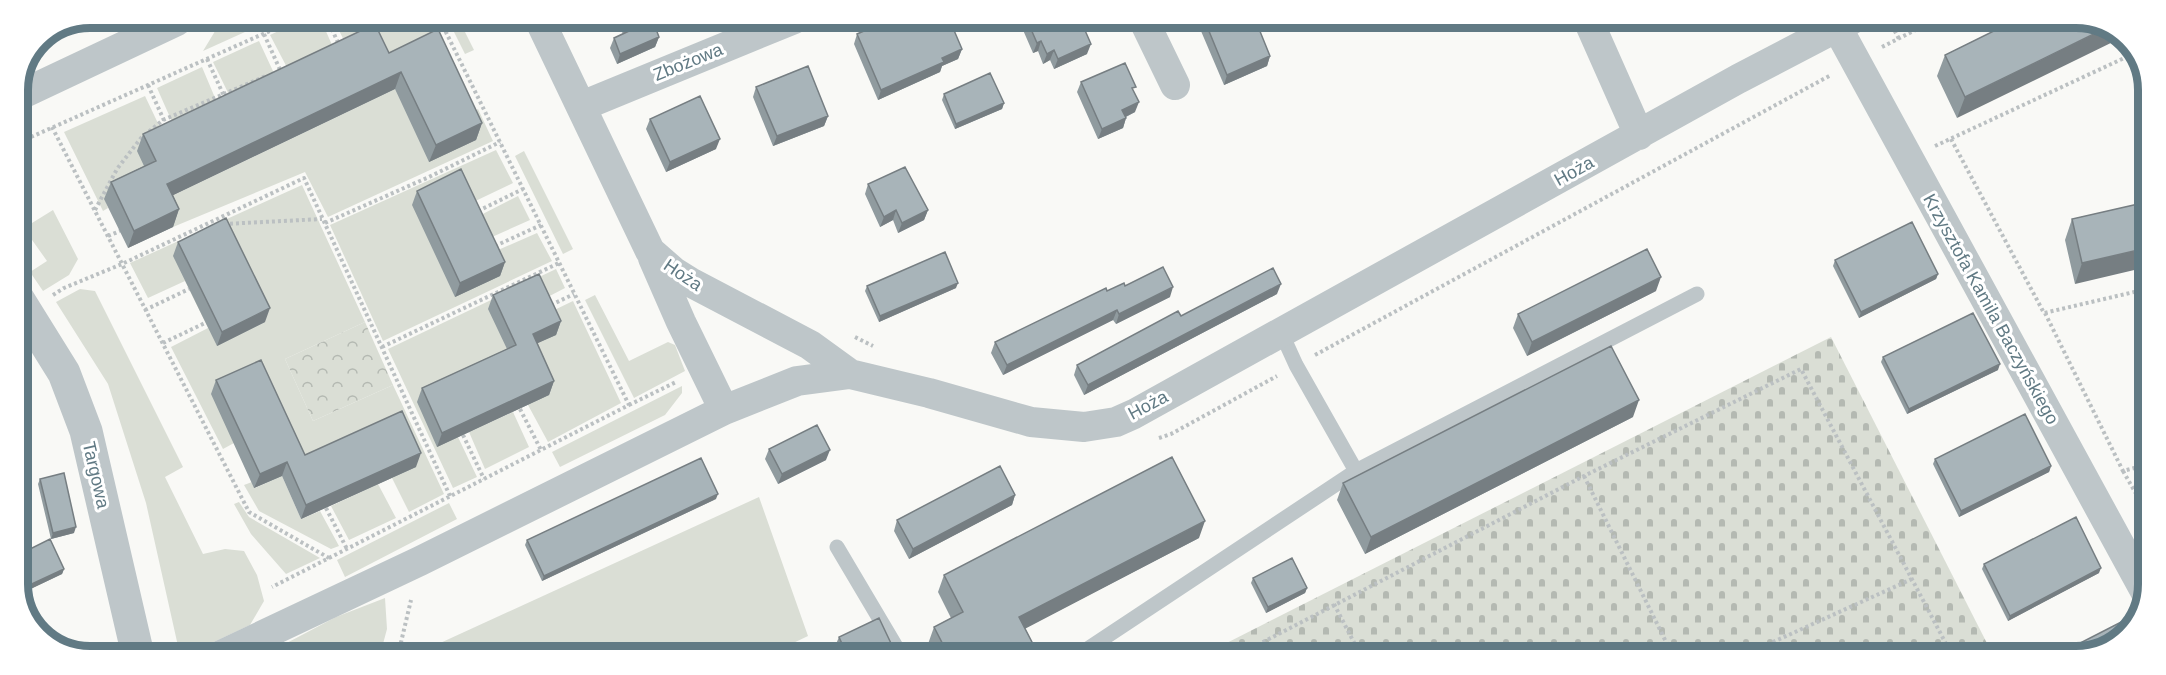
<svg xmlns="http://www.w3.org/2000/svg" width="2166" height="675" viewBox="0 0 2166 675" font-family="Helvetica,sans-serif">
  <defs>
    <pattern id="forest-crowns" width="20" height="18" patternUnits="userSpaceOnUse" patternTransform="scale(1.5)"><rect width="20" height="18" fill="#daded5"/><path d="M2 6a3 3 0 1 1 6 0M12 15a3 3 0 1 1 6 0" fill="none" stroke="#b4b9b2"/></pattern>
    <pattern id="cemetery-stones" width="16" height="16" patternUnits="userSpaceOnUse" patternTransform="scale(1.5)"><rect width="16" height="16" fill="#daded5"/><path d="M2 7V4a2 2 0 0 1 4 0v3zM10 15v-3a2 2 0 0 1 4 0v3z" fill="#b4b9b2"/></pattern>
  </defs>
  <rect width="100%" height="100%" fill="#f9f9f6"/>
  <!-- grass -->
  <path fill="#daded5" d="M223 18H276L203 51Z
    M306 18H320L337 56 292 77 270 35Z
    M337 18H431L455 65 443 70H383L349 51 335 22 338 20Z
    M447 18H458L474 50 465 54Z
    M259 41 279 84 234 105 213 62Z
    M202 67 221 112 177 133 157 88Z
    M395 89 465 116 478 109 493 141 328 217 305 172 173 227 161 201Z
    M145 96 165 138 150 178 105 199 108 208 103 211 64 132Z
    M496 150 513 183 467 205 489 254 537 233 552 261 383 341 330 225Z
    M524 151 573 249 563 254 515 156Z
    M302 185 365 322 285 359 313 421 393 385 444 494 409 512 392 478 415 467 300 469 234 443 223 449 171 347 208 328 185 281 148 298 130 263Z
    M518 196 530 220 483 241 473 219Z
    M18 198 32 223 53 210 78 259 69 275 43 291 30 272 47 261 20 223H18Z
    M556 269 565 288 540 301 511 359 437 446 458 437 477 477 453 488 388 349Z
    M80 289 95 291 183 467 165 477 203 554 225 549 244 551 257 575 264 601 250 625 186 655H180L146 503 108 384 56 302Z
    M595 295 629 361 668 342 675 345 685 371 634 398 585 300Z
    M573 301 621 403 548 442 528 405 527 348 546 314Z
    M682 386V393L665 415 560 467 552 452Z
    M513 412 529 447 485 469 469 432Z
    M282 476 301 519 320 511 339 546 331 549 259 511 244 485 252 482 255 488Z
    M378 484 396 518 349 540 331 506Z
    M759 497 808 636 768 655H414Z
    M239 502 249 517 320 558 286 574 251 534 234 504Z
    M449 503 457 519 345 577 337 560Z
    M385 598 387 629 380 655H264L336 617Z"/>
  <!-- forest -->
  <path fill="url(#forest-crowns)" d="M365 322 393 385 313 421 285 359Z"/>
  <!-- cemetery -->
  <path fill="url(#cemetery-stones)" d="M1831 337 1994 657 1201 656Z"/>
  <g fill="none" stroke-linecap="round" stroke-linejoin="round">
    <!-- path -->
    <path stroke="#bbc0c2" stroke-width="4" stroke-dasharray="3 3" stroke-linecap="butt" d="M327 18 339 45
      M1889 20 1899 39
      M375 30 405 19 442 24
      M264 34 281 72
      M1882 47 1935 20
      M207 59 224 96
      M148 85 167 127
      M52 127 249 512 329 558 272 587
      M31 137 299 18
      M1951 139 2044 313 2147 289
      M1935 146 2135 53
      M95 210 117 169 141 138 163 120 266 76
      M478 211 523 189
      M325 223 429 177 500 142
      M224 224 322 219
      M108 236 120 231
      M495 246 541 225
      M53 295 64 288 122 264 304 178 450 496
      M551 305 574 294
      M145 310 189 289
      M2045 313 2123 471 2146 465
      M855 337 873 346
      M163 343 205 323
      M382 347 559 263
      M1315 355 1831 75
      M629 405 676 382
      M520 409 541 450
      M463 435 484 479
      M1159 438 1171 434 1277 376
      M2123 471 2146 511
      M1584 476 1673 656
      M326 508 347 549
      M329 558 629 405 439 18
      M1334 604 1361 656
      M398 655 411 600
      M1236 656 1584 476 1801 369 1953 657
      M1740 657 1912 579"/>
    <!-- service -->
    <path stroke="#bec6c9" stroke-width="15" d="M1281 332 1296 365 1356 471 1697 294
      M837 547 901 655
      M1077 656 1356 471"/>
    <!-- minor -->
    <path stroke="#bec6c9" stroke-width="30" d="M539 19 650 251 674 272 690 282 810 345 850 374 929 393 1031 422 1084 427 1116 422 1134 414 1738 79 1851 20
      M1143 19 1175 85
      M1588 20 1639 135
      M1837 27 2145 591
      M18 96 177 21 179 18
      M582 106 794 19
      M653 258 681 322 724 410
      M221 655 420 561 724 410 797 381 850 374"/>
    <!-- tertiary -->
    <path stroke="#bec6c9" stroke-width="33" d="M18 299 64 373 86 431 138 655"/>
  </g>
  <!-- wall -->
  <path fill="#909b9f" d="M616 19H671L669 23 656 29 659 37 655 47 617 64 610 48 614 38 623 34Z
    M1200 19H1255L1270 56 1267 66 1224 85 1198 24Z
    M1027 20 1087 54 1054 69 1050 60 1043 64 1038 51 1033 53 1023 30Z
    M2016 20 1957 118 1937 76 1945 55Z
    M950 28 962 49 958 59 942 66 940 72 878 100 854 44 857 34Z
    M389 53 482 123 476 140 429 162 395 89 173 195 179 209 173 227 128 248 104 199 111 182 144 166 137 151 143 134Z
    M1081 82 1134 92 1135 112 1126 117V118L1123 128 1098 139 1077 92Z
    M756 87 828 116 824 126 773 146 753 97Z
    M944 94 1004 103 1002 109 955 129 942 100Z
    M650 119 716 149 666 172 646 129Z
    M868 184 928 210 924 220 898 233 893 220 880 227 865 194Z
    M417 191 505 262 500 276 455 297 412 205Z
    M2147 202 2075 284 2065 240 2072 219Z
    M178 242 265 322 217 346 173 256Z
    M1835 260 1938 274 1936 279 1859 318 1833 266Z
    M867 286 956 288 879 322 865 291Z
    M1125 286 1170 297 1116 324 1113 320 1003 375 991 353 995 342 1107 291Z
    M1656 291 1527 356 1513 328 1518 314Z
    M1277 294 1084 395 1074 375 1077 365 1181 316Z
    M493 295 561 321 556 335 537 343 554 381 549 395 437 447 417 402 422 388 507 349 488 309Z
    M1883 357 1998 370 1907 414 1881 362Z
    M2146 378V433L2138 399Z
    M216 380 305 455 416 467 301 519 282 476 254 488 211 394Z
    M1633 417 1365 554 1337 500 1343 483Z
    M769 449 826 460 778 484 765 459Z
    M1935 459 2051 466 2049 472 1959 517 1933 464Z
    M40 479 74 533 51 539 38 484Z
    M1015 495 1012 505 909 559 894 531 897 520Z
    M716 499 542 581 525 545 527 540Z
    M1199 538 1025 628 1034 646 1030 656H933L928 644 934 627 951 618 938 592 944 575Z
    M18 555 64 569 62 574 20 594 18 590V571H19Z
    M1984 564 2099 573 2008 621 1982 569Z
    M1253 578 1307 588 1305 593 1266 613 1251 583Z
    M839 637 897 656 835 655 833 651Z"/>
  <!-- shaded-wall -->
  <path fill="#767e82" d="M660 19H671L669 23 649 32 653 21Z
    M2106 28 2121 38 1957 118 1965 97Z
    M659 37 655 47 617 64 620 54Z
    M1041 41 1038 51 1033 53 1037 43Z
    M1091 44 1087 54 1054 69 1058 59Z
    M962 49 958 59 942 66 940 72 878 100 881 90 942 58Z
    M1054 50 1050 60 1043 64 1047 54Z
    M1270 56 1267 66 1224 85 1227 75Z
    M401 72 395 89 161 201 167 184Z
    M1139 102 1135 112 1119 120 1122 110Z
    M1004 103 1002 109 955 129 956 124Z
    M828 116 824 126 773 146 777 136Z
    M1126 118 1123 128 1098 139 1102 129Z
    M482 123 476 140 429 162 436 145Z
    M720 139 716 149 666 172 670 162Z
    M179 209 173 227 128 248 134 231Z
    M896 210 893 220 880 227 884 217Z
    M928 210 924 220 898 233 902 223Z
    M2147 248V267L2075 284 2082 263Z
    M505 262 500 276 455 297 460 283Z
    M1938 274 1936 279 1859 318 1861 312Z
    M1661 277 1656 291 1527 356 1532 342Z
    M958 283 956 288 879 322 880 316Z
    M1281 284 1277 294 1084 395 1088 385Z
    M1173 287 1170 297 1116 324 1119 314Z
    M270 308 265 322 217 346 222 332Z
    M1117 310 1113 320 1003 375 1007 365Z
    M561 321 556 335 527 348 533 334Z
    M2000 364 1998 370 1907 414 1909 409Z
    M554 381 549 395 437 447 442 433Z
    M1639 400 1633 417 1365 554 1371 537Z
    M830 450 826 460 778 484 782 474Z
    M421 453 416 467 301 519 306 505Z
    M287 462 282 476 254 488 260 474Z
    M2051 466 2049 472 1959 517 1961 511Z
    M718 494 716 499 542 581 544 576Z
    M1015 495 1012 505 909 559 913 549Z
    M1205 521 1199 538 1013 635 1019 617Z
    M76 527 74 533 51 539 53 533Z
    M2101 568 2099 573 2008 621 2010 616Z
    M64 569 62 574 20 594 21 589Z
    M1307 588 1305 593 1266 613 1268 607Z
    M1034 646 1030 656H1014Z"/>
  <!-- building -->
  <path fill="#a8b4b9" stroke="#767e82" stroke-width="1.5" d="M624 19H660L653 21 659 37 620 54 614 38 629 31Z
    M892 19H946L950 28H953L962 49 942 58 944 62 881 90 857 34Z
    M1030 19H1080L1091 44 1058 59 1054 50 1047 54 1041 41 1037 43 1027 20Z
    M1204 19H1255L1270 56 1227 75Z
    M2016 20 2095 21 2106 28 1965 97 1945 55Z
    M375 24 389 53 438 29 482 123 436 145 401 72 167 184 179 209 134 231 111 182 156 161 143 134Z
    M1125 63 1136 87 1132 88 1139 102 1122 110 1126 118 1102 129 1081 82Z
    M808 66 828 116 777 136 756 87Z
    M990 73 1004 103 956 124 944 94Z
    M700 96 720 139 670 162 650 119Z
    M905 167 928 210 902 223 896 210 884 217 868 184Z
    M461 169 505 262 460 283 417 191Z
    M2147 202V248L2082 263 2072 219Z
    M226 218 270 308 222 332 178 242Z
    M1912 222 1938 274 1861 312 1835 260Z
    M1647 249 1661 277 1532 342 1518 314Z
    M945 252 958 283 880 316 867 286Z
    M1163 267 1173 287 1119 314 1117 310 1007 365 995 342 1106 288 1107 291 1124 283 1125 286Z
    M1273 268 1281 284 1088 385 1077 365 1178 311 1181 316Z
    M539 274 561 321 533 334 554 381 442 433 422 388 516 345 493 295Z
    M1973 313 2000 364 1909 409 1883 357Z
    M1611 346 1639 400 1371 537 1343 483Z
    M261 360 305 455 402 411 421 453 306 505 287 462 260 474 216 380Z
    M2025 414 2051 466 1961 511 1935 459Z
    M817 425 830 450 782 474 769 449Z
    M1172 457 1205 521 1019 617 1034 646 1014 656H949L934 627 963 612 944 575Z
    M701 458 718 494 544 576 527 540Z
    M1000 466 1015 495 913 549 897 520Z
    M64 473 76 527 53 533 40 479Z
    M2076 517 2101 568 2010 616 1984 564Z
    M50 539 64 569 21 589 18 583V571L23 569 18 560V555Z
    M1292 558 1307 588 1268 607 1253 578Z
    M879 618 897 656 847 655 839 637Z
    M2127 619 2131 626 2119 642 2076 657H2053Z"/>
  <g text-anchor="middle" dominant-baseline="central" stroke-width="6" stroke-linejoin="round" paint-order="stroke">
    <!-- street labels -->
    <g font-size="18" fill="#617a84" stroke="#fff">
      <text transform="translate(688 62) rotate(-22)">Zbożowa</text>
      <text transform="translate(1574 171) rotate(-29)">Hoża</text>
      <text transform="translate(683 275) rotate(34)">Hoża</text>
      <text transform="translate(1991 309) rotate(61)">Krzysztofa Kamila Baczyńskiego</text>
      <text transform="translate(1148 405) rotate(-28)">Hoża</text>
      <text transform="translate(96 475) rotate(77)">Targowa</text>
    </g>
  </g>
  <!-- crop -->
  <path d="M0 0H2166V675H0ZM90 28H2076A62 62 0 0 1 2138 90V584A62 62 0 0 1 2076 646H90A62 62 0 0 1 28 584V90A62 62 0 0 1 90 28Z" fill="#fff" fill-rule="evenodd"/>
  <path fill="none" stroke="#617a84" stroke-width="8" d="M90 28H2076A62 62 0 0 1 2138 90V584A62 62 0 0 1 2076 646H90A62 62 0 0 1 28 584V90A62 62 0 0 1 90 28Z"/>
</svg>
